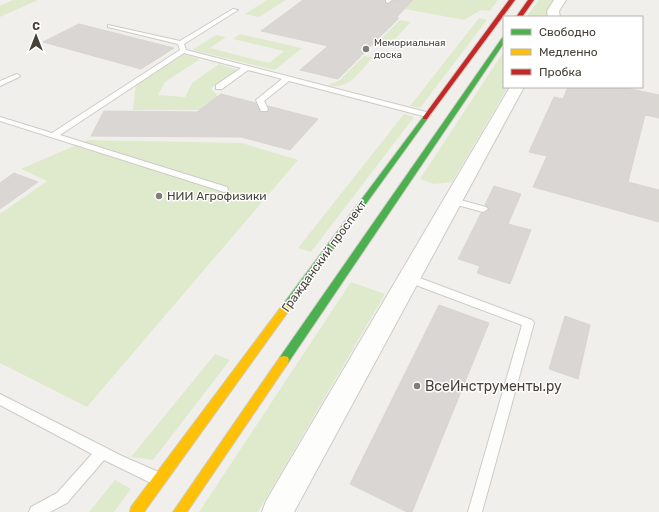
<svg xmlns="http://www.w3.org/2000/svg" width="659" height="512" viewBox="0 0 659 512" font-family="Rubik,sans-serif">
  <rect width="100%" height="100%" fill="#f1efeb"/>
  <!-- green -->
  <path fill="#dfeacd" d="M13 0H38L0 17V6Z
    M267 0H286L259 17 245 14Z
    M413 0H498L490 11 481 10 464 20 405 9Z
    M539 0H554L547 12V17H526Z
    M479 18 487 20 420 108 410 106Z
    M400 20 411 22 391 43 379 41Z
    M240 34 302 48 275 70 192 50 216 35 226 37 210 48 269 63 284 51 233 39Z
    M504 51V87H508L452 182 434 184 420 179Z
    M183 54 200 59 165 82 158 95 185 97 192 83 219 64 238 70 211 88 219 98 254 110H133L136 85Z
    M364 56 371 57 372 58C360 72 348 91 328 85L340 80Z
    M404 114 414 117 311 252 298 248Z
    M88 140 242 143 298 160 87 407 0 363V214L47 181 21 169Z
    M351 282 385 294 258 512H199Z
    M215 354 230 360 153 460 131 457Z
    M115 480 131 489 114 512H89Z"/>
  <!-- building -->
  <path fill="#d9d6d3" stroke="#d9d6d1" d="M303 0H384L387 4 393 0H413L396 18H399L338 79 300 70 328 46 261 31Z
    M79 24 174 48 141 69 43 42Z
    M568 87H622L659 95V118L645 115 628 182 659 190V222L533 187 547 156 529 152 554 97 563 99Z
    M221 94 256 103 261 112H268V106L318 119 290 150 241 137 91 136 104 111 197 112Z
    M14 173 38 182 0 209V183Z
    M494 186 521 194 508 224 531 230 510 284 477 273 480 266 458 259 481 213H484L489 209 485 205Z
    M439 305 489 323 412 512H407L350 484Z
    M565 316 590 325 578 379 549 369Z"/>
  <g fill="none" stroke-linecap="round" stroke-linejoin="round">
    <defs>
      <path id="lane" d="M386 0H392L388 3 386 2Z
        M233 9 238 10 184 44 186 50 430 113 431 115 427 117 289 81 264 101 268 109 267 111H261L256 100 282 79 248 70 222 89H216V85L241 68 184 53 60 135 227 187 228 189 227 191 224 192 0 121V117L52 133 180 50 178 44 108 27V25L180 41Z
        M17 74 20 76 19 77 0 86V81Z
        M453 198 486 207 488 209 483 212 450 203 448 201 450 199Z
        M409 274 532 320 534 323 482 512H468L522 325 405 281 404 278 405 275Z
        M0 394 122 456 163 474 165 479 163 484 158 486 153 484 104 460 67 503 50 512H29L31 507 57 493 92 454 0 405Z"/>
      <path id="street" d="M554 0H566L559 11 560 17H548L547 11Z
        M510 87H524L294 512H262L266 501Z"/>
      <path id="fast" d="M504 37V43L288 363 284 364 280 363 279 360 280 357 502 38Z
        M425 116 428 118 290 309H284L282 306 284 303 423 117Z"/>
      <path id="slow" d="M287 302 290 303 292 306 290 309 144 512H130L131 507 284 303Z
        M284 356 288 357 289 360 288 363 187 512H173L280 357Z"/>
      <path id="jam" d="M509 0H515L427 119H423V117Z
        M528 0H534L522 17H516Z"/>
    </defs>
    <!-- lane casing -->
    <use href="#lane" stroke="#cdcbc7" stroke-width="2"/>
    <!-- street casing -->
    <use href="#street" stroke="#cdcbc7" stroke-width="2"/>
    <!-- fast casing -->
    <use href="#fast" stroke="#d0ccc3" stroke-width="2"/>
    <!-- slow casing -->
    <use href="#slow" stroke="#d0ccc3" stroke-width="2"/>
    <!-- jam casing -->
    <use href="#jam" stroke="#d0ccc3" stroke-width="2"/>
    <!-- lane -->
    <use href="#lane" fill="#fdfdfc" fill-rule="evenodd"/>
    <!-- street -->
    <use href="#street" fill="#fdfdfc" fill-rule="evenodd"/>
    <!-- fast -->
    <use href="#fast" fill="#4caf50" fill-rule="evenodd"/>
    <!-- slow -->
    <use href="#slow" fill="#ffc107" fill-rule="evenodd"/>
    <!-- jam -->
    <use href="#jam" fill="#c62828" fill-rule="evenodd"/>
  </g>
  <!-- markers -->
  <g fill="#827e77" stroke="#fff" stroke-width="1.5">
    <circle cx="366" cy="49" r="4"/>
    <circle cx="159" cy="196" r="4"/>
    <circle cx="417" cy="386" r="4"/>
  </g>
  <g text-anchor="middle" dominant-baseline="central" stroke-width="3" stroke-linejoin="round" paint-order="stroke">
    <!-- far-poi labels -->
    <g font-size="10" fill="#474138" stroke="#fff" text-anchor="start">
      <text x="374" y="43">Мемориальная<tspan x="374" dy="12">доска</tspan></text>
    </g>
    <!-- poi labels -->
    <g font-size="12" fill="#474138" stroke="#fff" text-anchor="start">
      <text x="167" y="196">НИИ Агрофизики</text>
    </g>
    <!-- street labels -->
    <g font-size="12" fill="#474138" stroke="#fff">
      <text transform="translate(324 256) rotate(-54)">Гражданский проспект</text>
    </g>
    <!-- near-poi labels -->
    <g font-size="14" fill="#474138" stroke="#fff" text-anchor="start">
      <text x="425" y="386">ВсеИнструменты.ру</text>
    </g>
  </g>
  <!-- legend -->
  <rect x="503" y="16" width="140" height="72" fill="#ffffff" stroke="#b5b3af"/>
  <rect x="511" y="29" width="20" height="6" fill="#4caf50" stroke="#b5b3af"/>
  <text x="539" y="36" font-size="12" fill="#474138">Свободно</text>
  <rect x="511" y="49" width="20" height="6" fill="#ffc107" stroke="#b5b3af"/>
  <text x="539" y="56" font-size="12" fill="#474138">Медленно</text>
  <rect x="511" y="69" width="20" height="6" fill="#c62828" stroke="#b5b3af"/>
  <text x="539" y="76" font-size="12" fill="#474138">Пробка</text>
  <!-- north arrow -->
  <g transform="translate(36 36)" stroke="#ffffff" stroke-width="3" paint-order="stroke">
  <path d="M0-3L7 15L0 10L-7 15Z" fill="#474138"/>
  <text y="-6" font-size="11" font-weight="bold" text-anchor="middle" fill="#474138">С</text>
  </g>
</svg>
